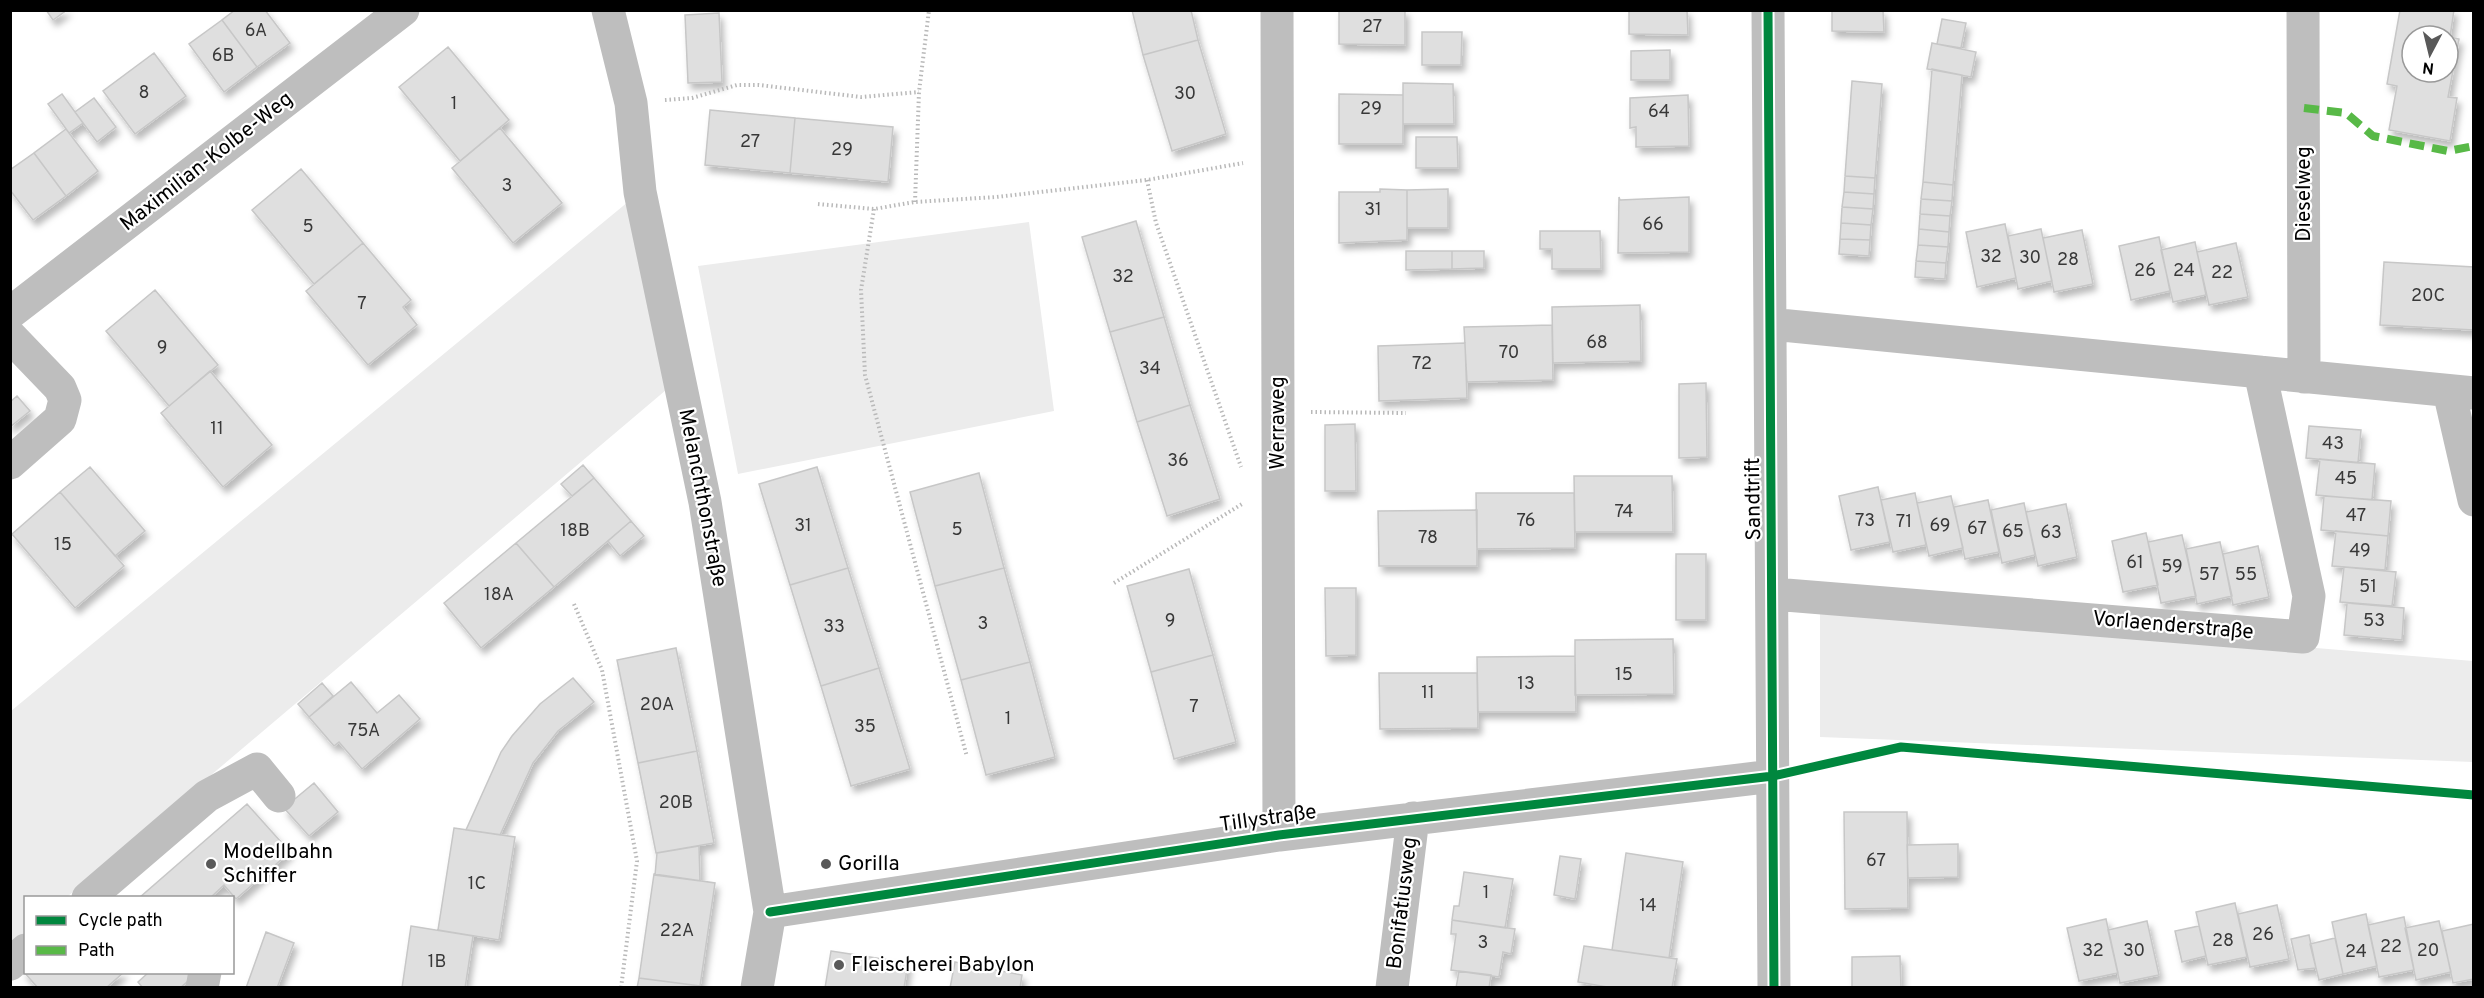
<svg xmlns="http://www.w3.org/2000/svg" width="2484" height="998" viewBox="0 0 2484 998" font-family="Overpass,sans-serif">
  <defs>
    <filter id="shadow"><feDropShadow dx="3.5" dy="6" stdDeviation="3" flood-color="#0004"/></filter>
  </defs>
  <rect width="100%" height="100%" fill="#fff"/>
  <!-- green -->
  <path fill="#ececec" d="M640 192 679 379 67 897 26 898 25 933 11 945V711Z
    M1029 222 1054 411 738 474 698 266Z
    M1820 607 2473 661V762L1820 737Z"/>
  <!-- building -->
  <path fill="#dfdfdf" stroke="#c7c7c7" stroke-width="1.5" fill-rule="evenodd" filter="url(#shadow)" d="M46 10H67L53 20Z
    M235 10H265L290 43 257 67 222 20Z
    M1132 10H1191L1198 40 1143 55Z
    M1339 10H1405V45L1339 44Z
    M1629 10H1687L1688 35 1629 34Z
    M1832 10H1883L1884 32 1832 31Z
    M2400 10H2454L2450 37 2459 39 2448 97 2457 98 2450 141 2389 130 2397 86 2387 84ZM2412 36H2448V72H2412Z
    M719 13 722 82 688 83 685 15Z
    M1942 19 1966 23 1961 48 1937 44Z
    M222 20 257 67 224 92 189 44Z
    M1422 32H1462L1461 65H1422Z
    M1198 40 1226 134 1172 151 1143 55Z
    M1932 43 1976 52 1971 77 1927 69Z
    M448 47 509 120 460 161 399 87Z
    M1670 50V80H1631V51Z
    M154 53 186 96 135 134 103 91Z
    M1932 69 1962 75 1953 185 1923 182Z
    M1852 81 1882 84 1875 178 1845 176Z
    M1403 83 1453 84 1454 124H1403Z
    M62 94 83 123 69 133 48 104Z
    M1339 94 1403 95V144H1339Z
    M1688 95 1689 146 1636 147V127L1630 128V98Z
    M94 98 116 127 97 142 75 112Z
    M710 110 795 118 790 173 705 165Z
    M795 118 893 127 888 182 790 173Z
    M500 128 562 203 513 243 452 168Z
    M66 129 98 171 66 196 34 153Z
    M1416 137H1457L1458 168H1416Z
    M34 153 66 196 33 220 10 190V170Z
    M301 169 363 243 314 284 252 210Z
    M1845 176 1875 178 1874 194 1844 192Z
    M1923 182 1953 185 1952 201 1921 199Z
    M1380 189 1407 190V240L1339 243V192H1380Z
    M1448 189V228H1407V190Z
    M1844 192 1874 194 1873 209 1842 207Z
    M1619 197 1620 200 1689 197V252L1618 253Z
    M1921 199 1952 201 1950 216 1920 214Z
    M1842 207 1873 209 1871 225 1841 223Z
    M1920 214 1950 216 1949 232 1919 229Z
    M1136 221 1164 317 1110 332 1082 237Z
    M1841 223 1871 225 1870 240 1840 239Z
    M2005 224 2016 278 1977 287 1966 232Z
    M1919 229 1949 232 1948 247 1918 245Z
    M2041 229 2052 281 2018 289 2008 236Z
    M2082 230 2093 284 2054 292 2043 238Z
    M1540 231H1600L1601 269H1552V249H1540Z
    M2159 237 2170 291 2131 300 2119 246Z
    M1840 239 1870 240 1869 256 1839 254Z
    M2195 242 2206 295 2173 302 2161 250Z
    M363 243 411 300 403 307 417 325 368 365 306 291Z
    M2236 243 2248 297 2209 305 2197 252Z
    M1918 245 1948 247 1946 263 1916 261Z
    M1406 251H1452V269L1406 270Z
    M1452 251H1484V268L1452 269Z
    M1916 261 1946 263 1945 279 1915 277Z
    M2384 262 2474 267V330L2380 325Z
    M155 290 218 365 169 406 106 331Z
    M1640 305 1641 361 1553 363 1552 307Z
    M1164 317 1190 405 1137 422 1110 332Z
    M1552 325 1553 380 1467 382 1464 327Z
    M1465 343 1467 398 1379 401 1378 346Z
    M210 371 272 445 223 487 161 413Z
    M1706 383 1707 457 1679 458V384Z
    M17 396 30 411 10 427V402Z
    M1190 405 1220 499 1167 516 1137 422Z
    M1355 424 1356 491H1325V425Z
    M2309 426 2361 430 2358 463 2306 458Z
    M2320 459 2375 464 2372 500 2316 495Z
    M583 465 594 478 572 496 561 484Z
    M90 467 145 531 115 556 60 492Z
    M817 467 848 568 790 585 759 484Z
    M979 473 1004 568 935 586 910 492Z
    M1574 476H1672L1673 532H1575Z
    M594 478 631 521 554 587 516 543Z
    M1878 487 1890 542 1851 550 1839 496Z
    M60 492 124 566 75 608 12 534Z
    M1476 493H1574L1575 548 1477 549Z
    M1915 493 1926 545 1893 552 1881 500Z
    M1951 496 1963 548 1929 556 1917 503Z
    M2324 496 2391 501 2388 536 2321 530Z
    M1988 500 1999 552 1965 559 1954 507Z
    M2024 503 2035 555 2002 563 1991 510Z
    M2066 504 2077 557 2038 566 2026 512Z
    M1477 510V566H1379L1378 511Z
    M631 521 644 536 620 556 608 541Z
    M2336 531 2388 536 2385 570 2332 566Z
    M2146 533 2158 585 2123 592 2112 541Z
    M2182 535 2196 596 2161 603 2148 542Z
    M2220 542 2232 596 2197 604 2186 549Z
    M516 543 554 587 481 648 444 603Z
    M2258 546 2269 597 2233 605 2223 554Z
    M1676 554H1706V620H1676Z
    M2344 567 2396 572 2392 606 2340 602Z
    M848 568 879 668 821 686 790 585Z
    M1004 568 1030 662 961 680 935 586Z
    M1189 569 1213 655 1151 672 1127 586Z
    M1325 588H1356V655L1326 656Z
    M2347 603 2404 608 2402 640 2344 635Z
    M1673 639 1674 694 1575 695V640Z
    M676 648 697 751 638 763 617 660Z
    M1213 655 1236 742 1174 759 1151 672Z
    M1575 656 1576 712H1478L1477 657Z
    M1030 662 1055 757 986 775 961 680Z
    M879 668 910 769 851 786 821 686Z
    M1379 673H1477L1478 728 1380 729Z
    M573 678 594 702 558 731 533 763 500 835 466 830 501 752 512 736 540 704Z
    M351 682 377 713 399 695 420 719 362 769 339 742 334 746 309 717Z
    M322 683 333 696 309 717 298 704Z
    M697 751 714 843 656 853 638 763Z
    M314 783 338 812 309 836 284 808Z
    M247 804 290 852 236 899 224 885 210 898H139Z
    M1844 812H1907L1908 908 1845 909Z
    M454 828 515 837 499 940 438 930Z
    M1958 844V877L1908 878 1907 845Z
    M699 846 700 881 655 875 657 853Z
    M1626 853 1683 862 1669 958 1612 950Z
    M1560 856 1581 859 1575 899 1554 895Z
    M1464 872 1513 879 1505 928 1452 920 1454 906H1459Z
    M654 874 715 883 700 986 639 978Z
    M2235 903 2247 957 2208 965 2196 912Z
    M2277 905 2289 959 2250 967 2238 914Z
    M2366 914 2377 966 2343 974 2332 922Z
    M2404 917 2414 970 2379 977 2368 925Z
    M2106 919 2118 973 2079 981 2067 928Z
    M1452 920 1515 929 1511 954 1503 952 1499 977 1451 970 1456 934H1451Z
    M2147 921 2159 975 2120 983 2108 930Z
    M2439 921 2451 972 2416 980 2405 928Z
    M2474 924V979L2453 983 2442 931Z
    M411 926 473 936 465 988H402Z
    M2199 926 2206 956 2182 962 2175 931Z
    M266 932 294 943 277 988H246Z
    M2309 935 2316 968 2298 970 2291 939Z
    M2335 938 2343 974 2319 980 2310 944Z
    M1584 946 1677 959 1672 988H1613L1578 982Z
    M831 951 908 963 904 988H825Z
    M1900 956 1901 988H1852V957Z
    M955 962 1022 975 1020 988H950Z
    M26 968V972H124L106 988H38L23 971Z
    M1459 971 1491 975 1489 988H1456Z
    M149 972H193L195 975 180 988H143L138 982Z
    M639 978 700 986V988H637Z"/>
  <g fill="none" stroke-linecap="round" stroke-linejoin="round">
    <!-- path -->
    <path stroke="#b9b9b9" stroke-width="4" stroke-dasharray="1.5 3" stroke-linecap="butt" d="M665 100 692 98 737 85H759L861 97 919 92
      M1147 180 1156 223 1241 467
      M915 202 919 92 929 10
      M818 204 874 209 915 202 996 197 1147 180 1243 163
      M874 209 861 290 865 375 967 757
      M1311 412 1406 413
      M1114 583 1242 504
      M574 604 602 670 637 861 621 988"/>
    <!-- minor -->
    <path stroke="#bebebe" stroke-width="33" d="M608 10 631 103 640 192 705 502 770 912 757 988
      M1277 10 1279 835
      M1768 10 1774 988
      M2303 10 2304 377
      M10 313 403 10
      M1770 324 2474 393
      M10 336 60 388 65 400 60 419 10 463
      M2449 391 2474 500
      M1773 594 2303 637 2309 596 2260 372
      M88 898 207 796 257 769 279 796
      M770 912 1279 835 1773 776
      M10 964 26 950
      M202 988 205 972
      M1392 988 1413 818"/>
    <!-- quiet -->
    <path stroke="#58b947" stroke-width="8" stroke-dasharray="15 8" stroke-linecap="butt" d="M2304 108 2346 113 2373 136 2448 151 2474 146"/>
    <defs>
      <path id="cycleway" d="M1768 10 1774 988
        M770 912 1279 835 1773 776 1901 747 2474 795"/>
    </defs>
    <!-- cycleway casing -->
    <use href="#cycleway" stroke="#fff" stroke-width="13"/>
    <!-- cycleway -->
    <use href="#cycleway" stroke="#00873e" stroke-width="9"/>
  </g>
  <!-- markers -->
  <g fill="#595959" stroke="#fff" stroke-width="2">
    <circle cx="211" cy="864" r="6"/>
    <circle cx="826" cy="864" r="6"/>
    <circle cx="839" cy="965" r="6"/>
  </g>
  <g text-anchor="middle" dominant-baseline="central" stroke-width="4.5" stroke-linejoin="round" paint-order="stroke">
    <!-- number labels -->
    <g font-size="18" fill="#383838">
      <text x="1372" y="27">27</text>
      <text x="256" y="31">6A</text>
      <text x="223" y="56">6B</text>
      <text x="144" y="93">8</text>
      <text x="1185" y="94">30</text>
      <text x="454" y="104">1</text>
      <text x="1371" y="109">29</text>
      <text x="1659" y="112">64</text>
      <text x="750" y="142">27</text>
      <text x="842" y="150">29</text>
      <text x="507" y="186">3</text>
      <text x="1373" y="210">31</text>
      <text x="1653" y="225">66</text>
      <text x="308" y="227">5</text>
      <text x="1991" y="257">32</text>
      <text x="2030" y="258">30</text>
      <text x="2068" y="260">28</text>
      <text x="2145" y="271">26</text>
      <text x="2184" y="271">24</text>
      <text x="2222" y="273">22</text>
      <text x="1123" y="277">32</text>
      <text x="2428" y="296">20C</text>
      <text x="362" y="304">7</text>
      <text x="1597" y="343">68</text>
      <text x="162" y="348">9</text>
      <text x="1509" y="353">70</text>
      <text x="1422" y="364">72</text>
      <text x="1150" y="369">34</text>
      <text x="217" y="429">11</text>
      <text x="2333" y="444">43</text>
      <text x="1178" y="461">36</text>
      <text x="2346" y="479">45</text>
      <text x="1624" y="512">74</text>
      <text x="2356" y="516">47</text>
      <text x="1526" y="521">76</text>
      <text x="1865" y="521">73</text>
      <text x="1904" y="522">71</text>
      <text x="803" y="526">31</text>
      <text x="1940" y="526">69</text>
      <text x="1977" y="529">67</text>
      <text x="957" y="530">5</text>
      <text x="575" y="531">18B</text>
      <text x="2013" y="532">65</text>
      <text x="2051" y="533">63</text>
      <text x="1428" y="538">78</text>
      <text x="63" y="545">15</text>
      <text x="2360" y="551">49</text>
      <text x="2135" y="563">61</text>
      <text x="2172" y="567">59</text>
      <text x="2209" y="575">57</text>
      <text x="2246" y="575">55</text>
      <text x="2368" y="587">51</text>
      <text x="499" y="595">18A</text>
      <text x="1170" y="621">9</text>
      <text x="2374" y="621">53</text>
      <text x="983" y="624">3</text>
      <text x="834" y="627">33</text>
      <text x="1624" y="675">15</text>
      <text x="1526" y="684">13</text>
      <text x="1428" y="693">11</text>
      <text x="657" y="705">20A</text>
      <text x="1194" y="707">7</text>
      <text x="1008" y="719">1</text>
      <text x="865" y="727">35</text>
      <text x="364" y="731">75A</text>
      <text x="676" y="803">20B</text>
      <text x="1876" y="861">67</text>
      <text x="477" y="884">1C</text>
      <text x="1486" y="893">1</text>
      <text x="1648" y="906">14</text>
      <text x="677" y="931">22A</text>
      <text x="2263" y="935">26</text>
      <text x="2223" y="941">28</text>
      <text x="1483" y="943">3</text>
      <text x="2391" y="947">22</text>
      <text x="2093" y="951">32</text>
      <text x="2134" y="951">30</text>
      <text x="2428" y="951">20</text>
      <text x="2356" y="952">24</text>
      <text x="437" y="962">1B</text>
    </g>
    <!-- street labels -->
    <g font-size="21" fill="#000" stroke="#fff">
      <text transform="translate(207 162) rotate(-38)">Maximilian-Kolbe-Weg</text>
      <text transform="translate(2304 194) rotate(-90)">Dieselweg</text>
      <text transform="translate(1278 423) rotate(-90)">Werraweg</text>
      <text transform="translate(702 498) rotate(79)">Melanchthonstraße</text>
      <text transform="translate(1754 499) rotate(-91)">Sandtrift</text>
      <text transform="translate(2173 626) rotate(5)">Vorlaenderstraße</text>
      <text transform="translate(1268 819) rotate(-8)">Tillystraße</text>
      <text transform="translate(1403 903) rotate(-83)">Bonifatiusweg</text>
    </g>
    <!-- poi labels -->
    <g font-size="21" fill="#000" stroke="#fff" text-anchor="start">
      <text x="223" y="852">Modellbahn<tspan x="223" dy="24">Schiffer</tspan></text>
      <text x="838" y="864">Gorilla</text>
      <text x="851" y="965">Fleischerei Babylon</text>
    </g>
  </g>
  <!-- border -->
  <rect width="2484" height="998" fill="none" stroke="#000000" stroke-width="24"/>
  <!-- legend -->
  <rect x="24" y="896" width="210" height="78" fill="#ffffff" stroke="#999999" stroke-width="1.5"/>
  <rect x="36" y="916" width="30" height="9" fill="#00873e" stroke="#999999" stroke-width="1.5"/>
  <text x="78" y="926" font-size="18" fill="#000000">Cycle path</text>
  <rect x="36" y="946" width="30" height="9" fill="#58b947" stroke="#999999" stroke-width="1.5"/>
  <text x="78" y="956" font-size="18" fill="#000000">Path</text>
  <!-- north arrow -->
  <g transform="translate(2430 54) rotate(187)"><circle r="28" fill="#ffffff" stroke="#999999" stroke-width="1.5"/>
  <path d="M0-4.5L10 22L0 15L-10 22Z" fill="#595959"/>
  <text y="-9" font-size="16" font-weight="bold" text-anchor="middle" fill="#000000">N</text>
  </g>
</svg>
